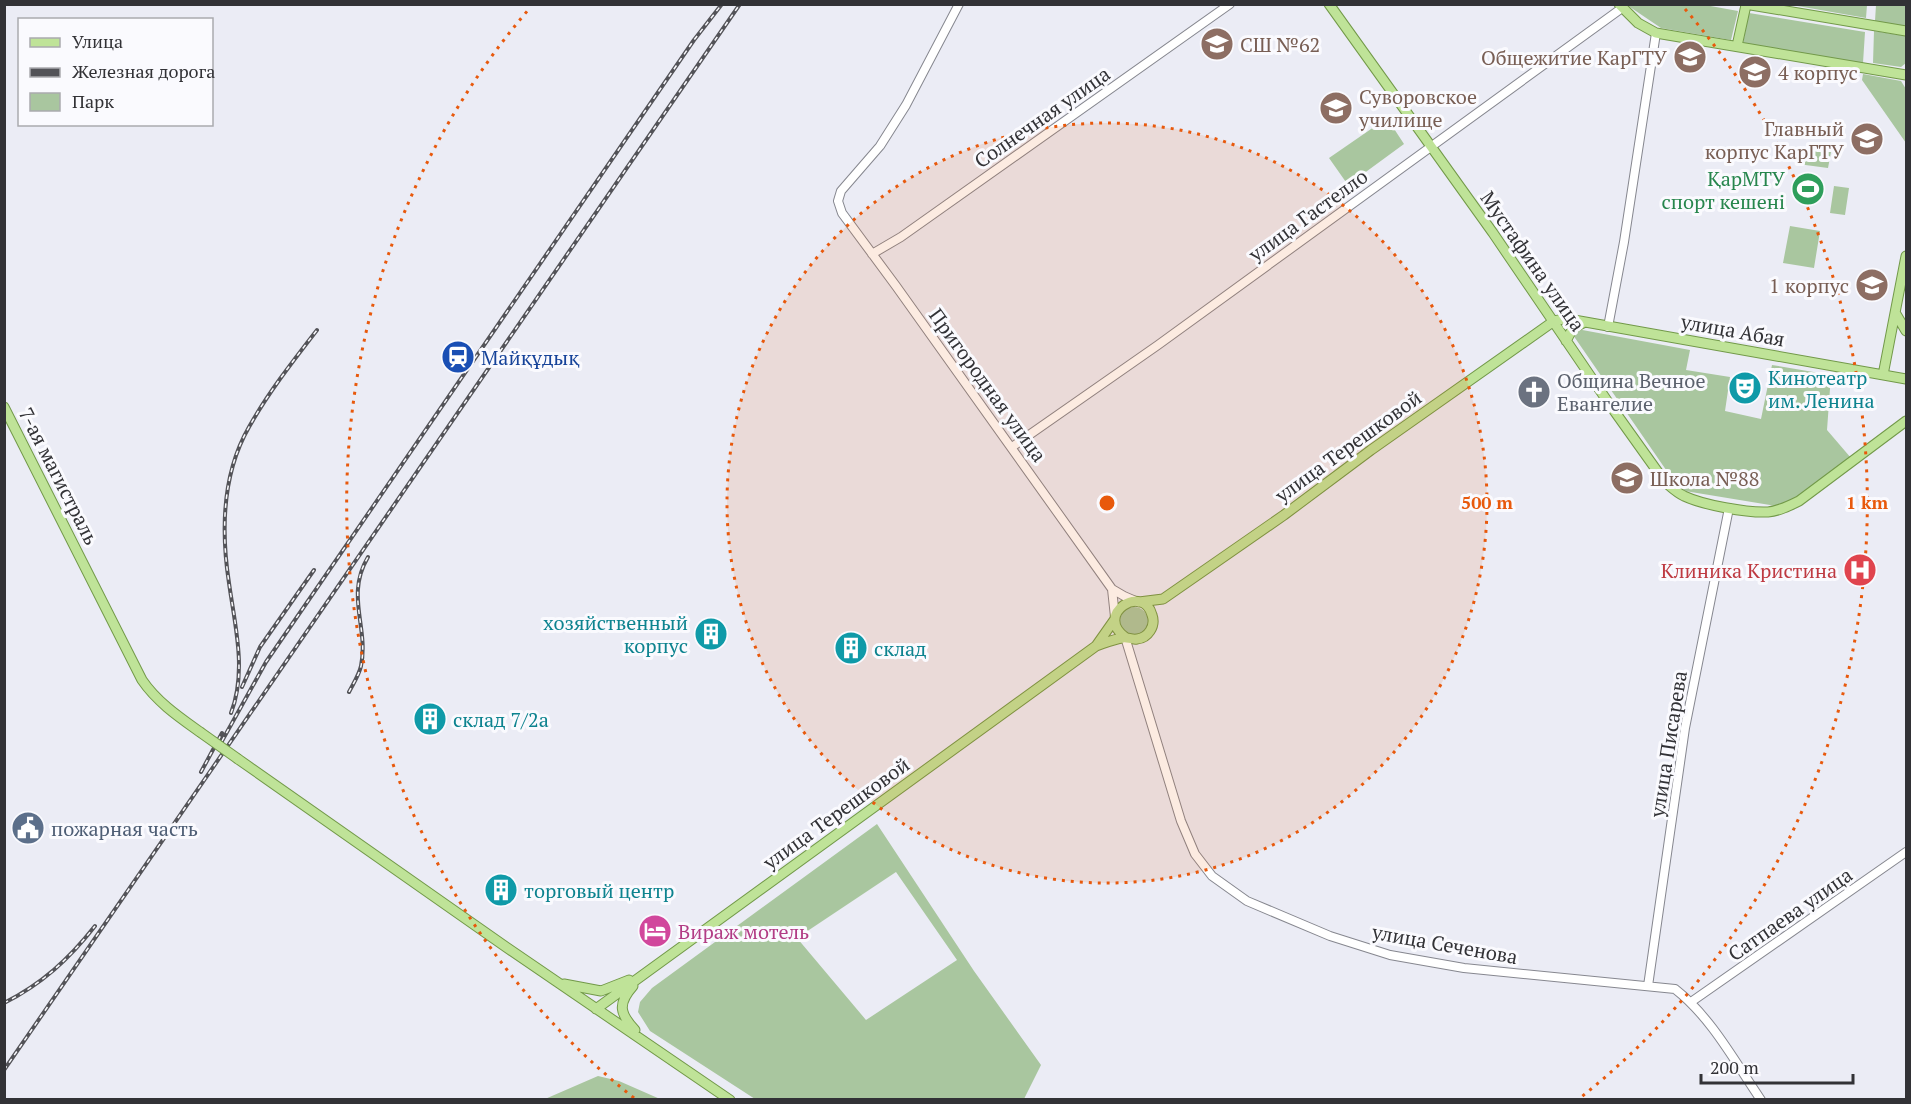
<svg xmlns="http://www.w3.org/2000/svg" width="1911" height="1104" viewBox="0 0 1911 1104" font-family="'PT Serif',serif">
  <rect width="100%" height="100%" fill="#ebecf5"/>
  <!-- green -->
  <path fill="#a9c69f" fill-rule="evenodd" d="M1627 5H1705L1738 11 1731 40 1661 28Z
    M1792 5H1867L1866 18Z
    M1876 5H1906V26L1875 21Z
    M1749 13 1865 32 1863 63 1743 43Z
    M1874 31 1906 36V63L1901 67 1873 63Z
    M1863 74 1901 81 1906 89V143L1862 80Z
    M1387 118 1404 144 1348 185 1329 158Z
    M1800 148 1831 152 1828 168 1798 164Z
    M1834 186 1849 188 1845 215 1830 213Z
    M1790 226 1820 231 1814 268 1783 263Z
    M1577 329 1690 350 1686 370 1730 377 1725 411 1761 419 1772 365 1831 375 1827 430 1851 458 1792 500 1776 506 1685 491 1673 480 1573 335Z
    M1120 621a14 14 0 1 1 28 0a14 14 0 1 1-28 0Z
    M877 824 974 971 1041 1065 1024 1099H755L650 1031 638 1012 640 1002 652 988ZM896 872 957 960 866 1020 797 938Z
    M598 1076 619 1081 660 1099H545Z"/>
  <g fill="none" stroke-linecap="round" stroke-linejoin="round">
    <defs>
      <path id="minor" d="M959 4 906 105 880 146 841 191 838 201 842 213 896 286 1112 589 1124 596 1138 602
        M872 254 901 237 1230 4
        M1608 327 1624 242 1656 33
        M1012 447 1158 345 1622 8
        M1112 589 1115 617
        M1125 637 1181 821 1195 854 1212 876 1247 901 1330 936 1390 955 1464 968 1675 989C1711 1017 1735 1062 1761 1100
        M1648 986 1685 728 1729 508
        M1691 1002 1906 852"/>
      <path id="major" d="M1329 4 1493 233 1610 405 1665 482C1671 487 1677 493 1684 496 1703 505 1747 513 1768 512 1779 511 1789 506 1799 501L1906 421
        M1619 4 1638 23 1656 33 1906 75
        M1745 4 1906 31
        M1737 46 1746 5
        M1896 314 1906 331
        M1566 341 1573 328 1585 322
        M1883 375 1906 256
        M4 407 142 680C157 702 179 717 200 732
        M1139 602 1163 599 1284 515 1371 450 1554 321 1563 319 1574 320 1906 379
        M1096 646 1115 619
        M238 759 506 947 730 1100
        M564 984 601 991 629 980
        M633 986C617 1004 620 1014 635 1030
        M596 1009 1096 646C1105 643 1114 639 1123 638 1127 637 1132 640 1137 639 1148 638 1156 626 1152 615 1143 583 1094 614 1125 637"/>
    </defs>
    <!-- minor casing -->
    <use href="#minor" stroke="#86878f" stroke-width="10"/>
    <!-- major casing -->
    <use href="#major" stroke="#729949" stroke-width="11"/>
    <!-- minor -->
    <use href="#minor" stroke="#fff" stroke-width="8"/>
    <!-- major -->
    <use href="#major" stroke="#bfe398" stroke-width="9"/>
    <defs>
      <path id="rail" d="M242 687 260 647 314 570
        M349 692C353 684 359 675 361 666 369 627 345 596 368 557
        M231 713C247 671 235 626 229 583 221 531 222 474 249 427 268 393 293 361 317 330
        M222 741 266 662 694 40 722 4
        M201 772 222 733
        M4 1003C42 984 69 959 95 926
        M4 1070 740 4"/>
    </defs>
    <!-- rail casing -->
    <use href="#rail" stroke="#535358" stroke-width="4"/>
    <!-- rail -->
    <use href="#rail" stroke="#fafafe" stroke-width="1.5" stroke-dasharray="4.5" stroke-linecap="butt"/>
    <defs>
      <path id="major-bridge" d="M200 732 238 759"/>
    </defs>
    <!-- major-bridge casing -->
    <use href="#major-bridge" stroke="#729949" stroke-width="11" stroke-linecap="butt"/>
    <!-- major-bridge -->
    <use href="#major-bridge" stroke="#bfe398" stroke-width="9"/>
  </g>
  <!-- distance rings -->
  <circle cx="1107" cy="503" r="380" fill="#e8590c" fill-opacity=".12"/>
  <g fill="none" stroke="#e8590c" stroke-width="3" stroke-dasharray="3 6">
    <circle cx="1107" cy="503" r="380"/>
    <path d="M634 1098A760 760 0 0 1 529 9M1685 9A760 760 0 0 1 1580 1098"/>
  </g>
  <!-- icons -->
  <defs>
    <symbol id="school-disc" viewBox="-11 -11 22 22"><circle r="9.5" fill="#8d6e63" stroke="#fafafe"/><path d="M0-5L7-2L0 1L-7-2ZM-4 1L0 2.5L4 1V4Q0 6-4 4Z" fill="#fff"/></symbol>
    <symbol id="university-disc" viewBox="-11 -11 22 22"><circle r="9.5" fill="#8d6e63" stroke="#fafafe"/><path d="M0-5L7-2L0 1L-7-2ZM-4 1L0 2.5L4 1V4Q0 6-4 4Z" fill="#fff"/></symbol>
    <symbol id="stadium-disc" viewBox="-11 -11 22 22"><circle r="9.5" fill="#2e9e5b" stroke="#fafafe"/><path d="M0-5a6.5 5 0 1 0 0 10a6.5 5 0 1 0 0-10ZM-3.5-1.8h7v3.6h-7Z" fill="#fff"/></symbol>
    <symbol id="station-disc" viewBox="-11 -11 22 22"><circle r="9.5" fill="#1a4fb4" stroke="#fafafe"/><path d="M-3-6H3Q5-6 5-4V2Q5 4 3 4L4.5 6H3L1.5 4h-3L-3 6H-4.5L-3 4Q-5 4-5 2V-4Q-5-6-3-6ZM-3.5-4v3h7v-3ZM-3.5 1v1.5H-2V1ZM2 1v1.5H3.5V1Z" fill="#fff"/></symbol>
    <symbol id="theatre-disc" viewBox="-11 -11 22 22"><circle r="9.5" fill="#0f9aa8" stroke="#fafafe"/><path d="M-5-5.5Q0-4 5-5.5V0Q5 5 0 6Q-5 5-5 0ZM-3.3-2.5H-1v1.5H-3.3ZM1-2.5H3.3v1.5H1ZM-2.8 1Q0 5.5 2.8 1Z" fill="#fff"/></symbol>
    <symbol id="church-disc" viewBox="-11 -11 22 22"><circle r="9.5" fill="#6b7280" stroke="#fafafe"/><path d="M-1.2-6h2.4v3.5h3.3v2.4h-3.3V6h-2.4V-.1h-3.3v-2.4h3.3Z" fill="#fff"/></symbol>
    <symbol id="hospital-disc" viewBox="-11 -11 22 22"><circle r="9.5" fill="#e0444e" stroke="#fafafe"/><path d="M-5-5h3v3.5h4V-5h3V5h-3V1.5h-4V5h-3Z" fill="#fff"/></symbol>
    <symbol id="building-disc" viewBox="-11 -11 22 22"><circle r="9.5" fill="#0f9aa8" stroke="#fafafe"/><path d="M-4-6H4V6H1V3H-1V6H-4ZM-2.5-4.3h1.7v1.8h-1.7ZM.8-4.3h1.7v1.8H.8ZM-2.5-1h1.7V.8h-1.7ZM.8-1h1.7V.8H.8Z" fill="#fff"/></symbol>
    <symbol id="civic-disc" viewBox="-11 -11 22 22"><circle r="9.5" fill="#5c6f8a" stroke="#fafafe"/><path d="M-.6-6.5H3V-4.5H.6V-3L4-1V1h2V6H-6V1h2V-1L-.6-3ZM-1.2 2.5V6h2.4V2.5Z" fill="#fff"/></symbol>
    <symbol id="hotel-disc" viewBox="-11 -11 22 22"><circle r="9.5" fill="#d1479c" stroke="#fafafe"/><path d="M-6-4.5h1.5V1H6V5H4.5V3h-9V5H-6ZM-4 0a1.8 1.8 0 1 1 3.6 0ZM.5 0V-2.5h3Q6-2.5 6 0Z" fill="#fff"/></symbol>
  </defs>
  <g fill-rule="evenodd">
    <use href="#school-disc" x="1198" y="25" width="38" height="38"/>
    <use href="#university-disc" x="1671" y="38" width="38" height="38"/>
    <use href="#university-disc" x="1736" y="53" width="38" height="38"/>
    <use href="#school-disc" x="1317" y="89" width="38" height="38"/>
    <use href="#university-disc" x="1848" y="120" width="38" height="38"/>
    <use href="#stadium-disc" x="1789" y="170" width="38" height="38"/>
    <use href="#university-disc" x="1853" y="266" width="38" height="38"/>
    <use href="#station-disc" x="439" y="338" width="38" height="38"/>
    <use href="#theatre-disc" x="1726" y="369" width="38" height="38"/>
    <use href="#church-disc" x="1515" y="373" width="38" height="38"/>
    <use href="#school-disc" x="1608" y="459" width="38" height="38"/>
    <use href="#hospital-disc" x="1841" y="551" width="38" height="38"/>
    <use href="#building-disc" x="692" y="615" width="38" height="38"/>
    <use href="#building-disc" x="832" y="629" width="38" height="38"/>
    <use href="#building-disc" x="411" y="700" width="38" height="38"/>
    <use href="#civic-disc" x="9" y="809" width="38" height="38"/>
    <use href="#building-disc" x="482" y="871" width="38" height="38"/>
    <use href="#hotel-disc" x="636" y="912" width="38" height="38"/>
  </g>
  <g text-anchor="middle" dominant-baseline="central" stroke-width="6" stroke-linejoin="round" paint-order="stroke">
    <!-- education labels -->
    <g font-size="20" fill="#785e54" stroke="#fafafe" text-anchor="start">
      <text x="1240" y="44">СШ №62</text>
      <text x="1667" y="57" text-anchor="end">Общежитие КарГТУ</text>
      <text x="1778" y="72">4 корпус</text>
      <text x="1359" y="96">Суворовское<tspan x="1359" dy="23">училище</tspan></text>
      <text x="1844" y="128" text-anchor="end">Главный<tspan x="1844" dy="23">корпус КарГТУ</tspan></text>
      <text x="1849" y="285" text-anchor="end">1 корпус</text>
      <text x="1650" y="478">Школа №88</text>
    </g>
    <!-- street labels -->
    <g font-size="20" fill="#323236" stroke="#fafafe">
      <text transform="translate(1042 117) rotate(-35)">Солнечная улица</text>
      <text transform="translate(1308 215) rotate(-36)">улица Гастелло</text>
      <text transform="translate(1533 261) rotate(55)">Мустафина улица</text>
      <text transform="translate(1733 330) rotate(10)">улица Абая</text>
      <text transform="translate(988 385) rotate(54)">Пригородная улица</text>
      <text transform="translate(1348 446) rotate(-36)">улица Терешковой</text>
      <text transform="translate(59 476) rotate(63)">7-ая магистраль</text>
      <text transform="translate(1668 744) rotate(-81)">улица Писарева</text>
      <text transform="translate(836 813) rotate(-36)">улица Терешковой</text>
      <text transform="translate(1790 914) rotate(-35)">Сатпаева улица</text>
      <text transform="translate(1445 944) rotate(10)">улица Сеченова</text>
    </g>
    <!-- leisure labels -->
    <g font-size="20" fill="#27864d" stroke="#fafafe" text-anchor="end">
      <text x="1785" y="178">ҚарМТУ<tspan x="1785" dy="23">спорт кешені</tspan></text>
    </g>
    <!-- transit labels -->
    <g font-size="20" fill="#164399" stroke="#fafafe" text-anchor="start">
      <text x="481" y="357">Майқұдық</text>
    </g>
    <!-- culture labels -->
    <g font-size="20" fill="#0d838f" stroke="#fafafe" text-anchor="start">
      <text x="1768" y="377">Кинотеатр<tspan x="1768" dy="23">им. Ленина</tspan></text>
      <text x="688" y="622" text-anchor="end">хозяйственный<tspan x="688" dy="23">корпус</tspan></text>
      <text x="874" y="648">склад</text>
      <text x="453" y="719">склад 7/2а</text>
      <text x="524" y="890">торговый центр</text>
    </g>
    <!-- worship labels -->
    <g font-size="20" fill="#5b616d" stroke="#fafafe" text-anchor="start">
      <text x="1557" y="380">Община Вечное<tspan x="1557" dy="23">Евангелие</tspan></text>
    </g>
    <!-- health labels -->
    <g font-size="20" fill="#be3a42" stroke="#fafafe" text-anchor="end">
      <text x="1837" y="570">Клиника Кристина</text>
    </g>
    <!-- service labels -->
    <g font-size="20" fill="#4e5e75" stroke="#fafafe" text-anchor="start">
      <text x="51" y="828">пожарная часть</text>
    </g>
    <!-- hotel labels -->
    <g font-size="20" fill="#b23c85" stroke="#fafafe" text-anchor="start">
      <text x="678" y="931">Вираж мотель</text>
    </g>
  </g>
  <circle cx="1107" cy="503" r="9" fill="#e8590c" stroke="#fafafe" stroke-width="3"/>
  <g font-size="18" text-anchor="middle" font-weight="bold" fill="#e8590c" stroke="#fafafe" stroke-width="6" stroke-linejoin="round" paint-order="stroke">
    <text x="1487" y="509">500 m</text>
    <text x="1867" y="509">1 km</text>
  </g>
  <!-- border -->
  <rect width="1911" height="1104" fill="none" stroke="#323236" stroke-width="12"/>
  <!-- legend -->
  <rect x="18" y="18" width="195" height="108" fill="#fafafe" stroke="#aaaaae" stroke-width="1.5"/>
  <rect x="30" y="38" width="30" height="9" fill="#bfe398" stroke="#aaaaae" stroke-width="1.5"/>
  <text x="72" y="48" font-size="18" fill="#323236">Улица</text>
  <rect x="30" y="68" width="30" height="9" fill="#535358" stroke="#aaaaae" stroke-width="1.5"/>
  <text x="72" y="78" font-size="18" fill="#323236">Железная дорога</text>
  <rect x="30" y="93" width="30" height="18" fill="#a9c69f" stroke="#aaaaae" stroke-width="1.5"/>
  <text x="72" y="108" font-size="18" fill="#323236">Парк</text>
  <!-- scale -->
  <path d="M1701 1074v9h152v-9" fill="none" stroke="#323236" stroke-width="3"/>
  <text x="1710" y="1074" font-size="18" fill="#323236" stroke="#fafafe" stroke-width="4.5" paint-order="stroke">200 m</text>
</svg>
